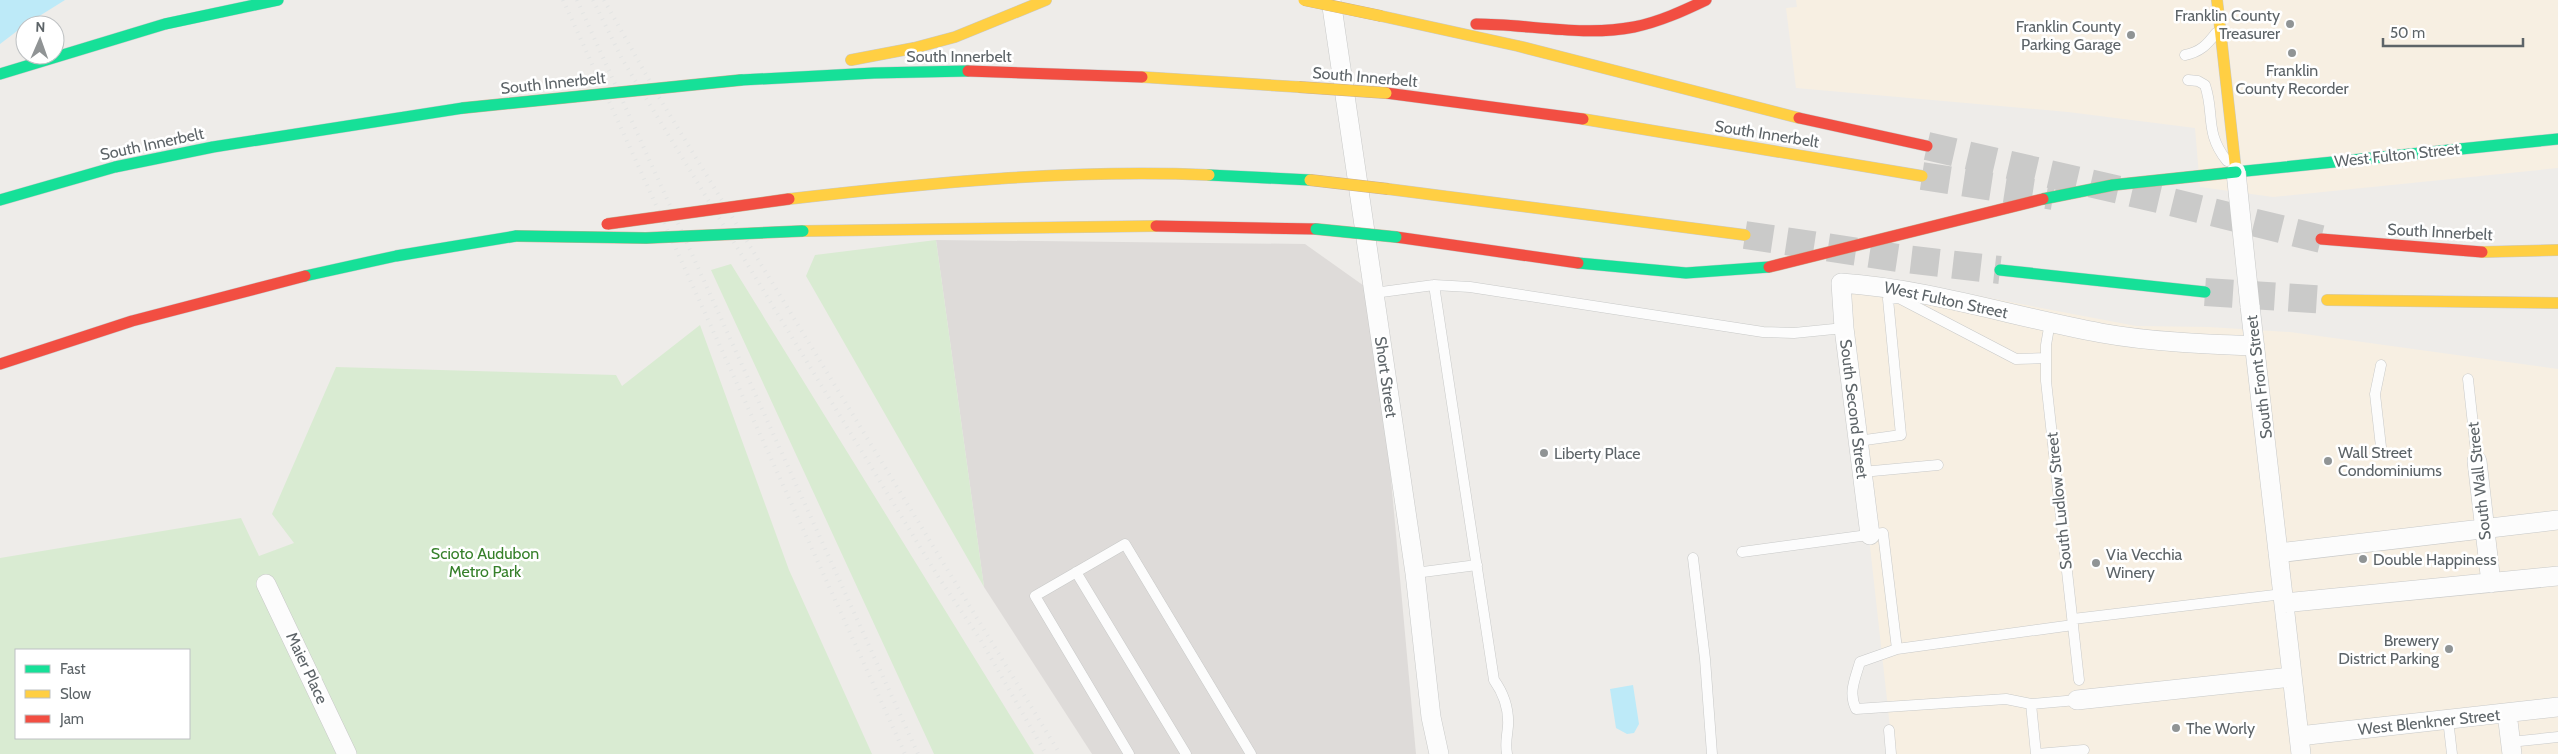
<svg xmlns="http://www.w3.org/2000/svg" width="2558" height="754" viewBox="0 0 2558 754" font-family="Cabin,sans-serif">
  <rect width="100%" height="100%" fill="#eeece9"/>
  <!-- commercial -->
  <path fill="#f7efe2" d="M1796 0H2558V168L2273 197 2200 187 2195 128 2068 112 1796 88 1786 8 1797 7Z
    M1840 276H1873L2136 326 2209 327 2290 332 2558 369V754H1893Z"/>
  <!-- industrial -->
  <path fill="#dedbd9" d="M936 240 1305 244 1374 293 1416 754H1092L984 587Z"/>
  <!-- green -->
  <path fill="#d9ebd2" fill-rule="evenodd" d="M936 240 984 587 806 276 815 255Z
    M731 264 1034 754H934L711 270Z
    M700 325 789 570 872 754H0V558L241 518 259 556 294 543 272 514 336 367 616 375 622 386ZM16 650H189V738H16Z"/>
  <!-- water -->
  <path fill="#bdeaf8" d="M0 0H65L25 25 0 44Z
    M1633 685 1639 724 1634 733 1627 734 1616 728 1610 689Z"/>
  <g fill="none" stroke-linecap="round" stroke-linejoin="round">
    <!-- highway-tunnel -->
    <path stroke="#cacac9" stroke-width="28" stroke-dasharray="28 14" stroke-linecap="butt" d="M1927 146 2163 200 2321 239
      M1922 176 2053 196
      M1745 235 1905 259 2000 270
      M2205 292 2327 300"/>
    <defs>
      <path id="lane" d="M2185 55C2200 52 2207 45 2216 33
        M2188 80 2198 81 2205 85C2215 114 2204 132 2227 161
        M1434 285 1494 680C1504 694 1509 709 1508 726 1507 737 1505 743 1507 754
        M1374 293 1434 285 1470 287 1763 332 1794 333 1844 328
        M2050 322 2046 345V381L2079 680
        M2381 365 2375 394 2381 447
        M2468 379 2477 461
        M1858 441 1901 435 1888 299 1899 298 2016 359 2046 358
        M1862 472 1938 465
        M1742 552 1883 533 1897 649 2073 625
        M1693 558 1705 659 1712 754
        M1076 572 1186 754
        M1415 573 1477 565
        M2073 619 2283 594
        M1897 649 1860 662C1855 679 1848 693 1856 709L2006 699 2031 704
        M2448 719 2452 754
        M1889 730 1891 754
        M2510 742 2558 737
        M1129 754 1035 596 1125 544 1251 754
        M2036 754 2031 704 2077 700
        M2037 754 2084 750"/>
      <path id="street" d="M1331 0 1415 573 1431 717 1439 754
        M2250 306 2301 754
        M2477 461 2491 583
        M1870 535 1844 328 1841 283C1929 289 2014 317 2101 333 2151 342 2204 344 2255 346
        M2278 553 2558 520
        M266 584 347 754
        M2284 603 2558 576
        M2077 700 2292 677
        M2507 713 2512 754
        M2299 736 2558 707"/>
      <path id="fast" d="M0 74 165 24 278 0
        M741 80 874 73 968 71
        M2236 172 2558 139
        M1209 175 1310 180
        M0 200 115 167 213 147 463 108
        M1578 263 1686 273 1769 267
        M2000 270 2205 292
        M305 276 396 256 516 236"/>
      <path id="slow" d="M2217 0 2236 172
        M1381 16 1518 46 1799 118
        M851 60 914 48 955 37 1046 0
        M1142 77 1299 87
        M1583 119 1922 176
        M1388 189 1745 235
        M789 199C928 183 1068 169 1209 175
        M803 231 1156 226
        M2482 252 2558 250
        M2327 300 2558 303"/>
      <path id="jam" d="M1476 24C1528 24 1582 37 1634 27 1659 22 1683 11 1706 0
        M968 71 1142 77
        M1386 93 1583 119
        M1799 118 1927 146
        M1156 226 1316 229
        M1396 237 1578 263
        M2321 239 2482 252
        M0 364 132 321 305 276"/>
    </defs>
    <!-- lane casing -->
    <use href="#lane" stroke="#c8c9c8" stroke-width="11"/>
    <!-- street casing -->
    <use href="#street" stroke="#c8c9c8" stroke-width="20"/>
    <!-- fast casing -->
    <use href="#fast" stroke="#c9caca" stroke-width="12"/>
    <!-- slow casing -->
    <use href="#slow" stroke="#c9caca" stroke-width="12"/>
    <!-- jam casing -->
    <use href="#jam" stroke="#c9caca" stroke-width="12"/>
    <!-- lane -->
    <use href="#lane" stroke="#fcfcfc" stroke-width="10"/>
    <!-- street -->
    <use href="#street" stroke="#fcfcfc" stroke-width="19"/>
    <!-- fast -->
    <use href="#fast" stroke="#16e098" stroke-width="11"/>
    <!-- slow -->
    <use href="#slow" stroke="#ffcf43" stroke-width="11"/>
    <!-- jam -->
    <use href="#jam" stroke="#f24e42" stroke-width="11"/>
    <!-- rail -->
    <path stroke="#e3e4e3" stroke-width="4" stroke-dasharray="1 6" stroke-linecap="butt" d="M563 0 905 754
      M577 0 918 754
      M593 0 622 59 939 578 980 639 1046 754
      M604 0 657 94 1060 754"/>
    <defs>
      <path id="street-bridge" d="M2236 172 2250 306"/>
      <path id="fast-bridge" d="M463 108 741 80
        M2043 199 2113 185 2236 172
        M1316 229 1396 237
        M516 236 646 238 803 231"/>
      <path id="slow-bridge" d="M1304 0 1381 16
        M1299 87 1386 93
        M1310 180 1388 189"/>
      <path id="jam-bridge" d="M607 224 789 199
        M1769 267 2043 199"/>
    </defs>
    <!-- street-bridge casing -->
    <use href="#street-bridge" stroke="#c8c9c8" stroke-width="20" stroke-linecap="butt"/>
    <!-- fast-bridge casing -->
    <use href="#fast-bridge" stroke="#c7ae95" stroke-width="12" stroke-linecap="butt"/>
    <!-- slow-bridge casing -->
    <use href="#slow-bridge" stroke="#c7ae95" stroke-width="12" stroke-linecap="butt"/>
    <!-- jam-bridge casing -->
    <use href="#jam-bridge" stroke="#c7ae95" stroke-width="12" stroke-linecap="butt"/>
    <!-- street-bridge -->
    <use href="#street-bridge" stroke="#fcfcfc" stroke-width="19"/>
    <!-- fast-bridge -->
    <use href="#fast-bridge" stroke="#16e098" stroke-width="11"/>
    <!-- slow-bridge -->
    <use href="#slow-bridge" stroke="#ffcf43" stroke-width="11"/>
    <!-- jam-bridge -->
    <use href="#jam-bridge" stroke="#f24e42" stroke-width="11"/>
  </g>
  <!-- markers -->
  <g fill="#909495" stroke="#fff" stroke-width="2">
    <circle cx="2290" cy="24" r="5"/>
    <circle cx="2131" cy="35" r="5"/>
    <circle cx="2292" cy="53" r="5"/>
    <circle cx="1544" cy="453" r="5"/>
    <circle cx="2328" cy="461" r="5"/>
    <circle cx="2363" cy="559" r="5"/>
    <circle cx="2096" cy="563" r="5"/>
    <circle cx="2449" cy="649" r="5"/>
    <circle cx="2176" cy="728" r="5"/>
  </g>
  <g text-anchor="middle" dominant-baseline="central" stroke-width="5" stroke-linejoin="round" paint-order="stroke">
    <!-- poi labels -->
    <g font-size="16" fill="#5d6468" stroke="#fff" text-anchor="start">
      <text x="2280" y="15" text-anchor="end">Franklin County<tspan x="2280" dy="18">Treasurer</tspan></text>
      <text x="2121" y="26" text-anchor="end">Franklin County<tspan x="2121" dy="18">Parking Garage</tspan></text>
      <text x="2292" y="70" text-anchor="middle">Franklin<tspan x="2292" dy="18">County Recorder</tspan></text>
      <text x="2338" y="452">Wall Street<tspan x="2338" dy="18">Condominiums</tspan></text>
      <text x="1554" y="453">Liberty Place</text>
      <text x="2106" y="554">Via Vecchia<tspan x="2106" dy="18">Winery</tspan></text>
      <text x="2373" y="559">Double Happiness</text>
      <text x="2439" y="640" text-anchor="end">Brewery<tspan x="2439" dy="18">District Parking</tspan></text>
      <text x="2186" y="728">The Worly</text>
    </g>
    <!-- street labels -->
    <g font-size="16" fill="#5d6468" stroke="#fff">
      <text x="959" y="56">South Innerbelt</text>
      <text transform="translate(1365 77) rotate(5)">South Innerbelt</text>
      <text transform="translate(553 83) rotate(-6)">South Innerbelt</text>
      <text transform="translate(1767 134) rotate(9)">South Innerbelt</text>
      <text transform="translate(152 144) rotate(-12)">South Innerbelt</text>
      <text transform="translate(2397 155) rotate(-6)">West Fulton Street</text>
      <text transform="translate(2440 232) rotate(3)">South Innerbelt</text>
      <text transform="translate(1946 300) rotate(12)">West Fulton Street</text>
      <text transform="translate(1386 377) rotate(82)">Short Street</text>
      <text transform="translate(2259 377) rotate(-97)">South Front Street</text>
      <text transform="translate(1854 409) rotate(83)">South Second Street</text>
      <text transform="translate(2479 481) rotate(-96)">South Wall Street</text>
      <text transform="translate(2059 501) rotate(-96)">South Ludlow Street</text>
      <text transform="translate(307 668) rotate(65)">Maier Place</text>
      <text transform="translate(2429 722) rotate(-6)">West Blenkner Street</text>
    </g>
    <!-- park labels -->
    <g font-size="16" fill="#36802a" stroke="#fff">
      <text x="485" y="553">Scioto Audubon<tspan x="485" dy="18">Metro Park</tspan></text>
    </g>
  </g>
  <!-- legend -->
  <rect x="15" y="649" width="175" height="90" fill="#ffffff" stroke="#bec1c3"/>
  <rect x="25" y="665" width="25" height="8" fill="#16e098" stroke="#bec1c3"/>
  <text x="60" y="674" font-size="15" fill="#5d6468">Fast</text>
  <rect x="25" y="690" width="25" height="8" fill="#ffcf43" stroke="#bec1c3"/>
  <text x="60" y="699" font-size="15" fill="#5d6468">Slow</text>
  <rect x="25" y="715" width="25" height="8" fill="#f24e42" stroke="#bec1c3"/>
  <text x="60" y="724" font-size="15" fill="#5d6468">Jam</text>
  <!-- north arrow -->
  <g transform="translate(40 40) rotate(2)"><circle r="24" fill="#ffffff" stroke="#bec1c3"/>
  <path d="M0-4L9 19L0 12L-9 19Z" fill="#909495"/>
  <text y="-8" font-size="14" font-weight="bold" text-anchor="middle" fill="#5d6468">N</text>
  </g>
  <!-- scale -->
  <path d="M2383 38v8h140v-8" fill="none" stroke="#5d6468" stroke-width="2.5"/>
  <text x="2390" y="38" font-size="15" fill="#5d6468" stroke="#ffffff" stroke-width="4" paint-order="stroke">50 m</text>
</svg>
